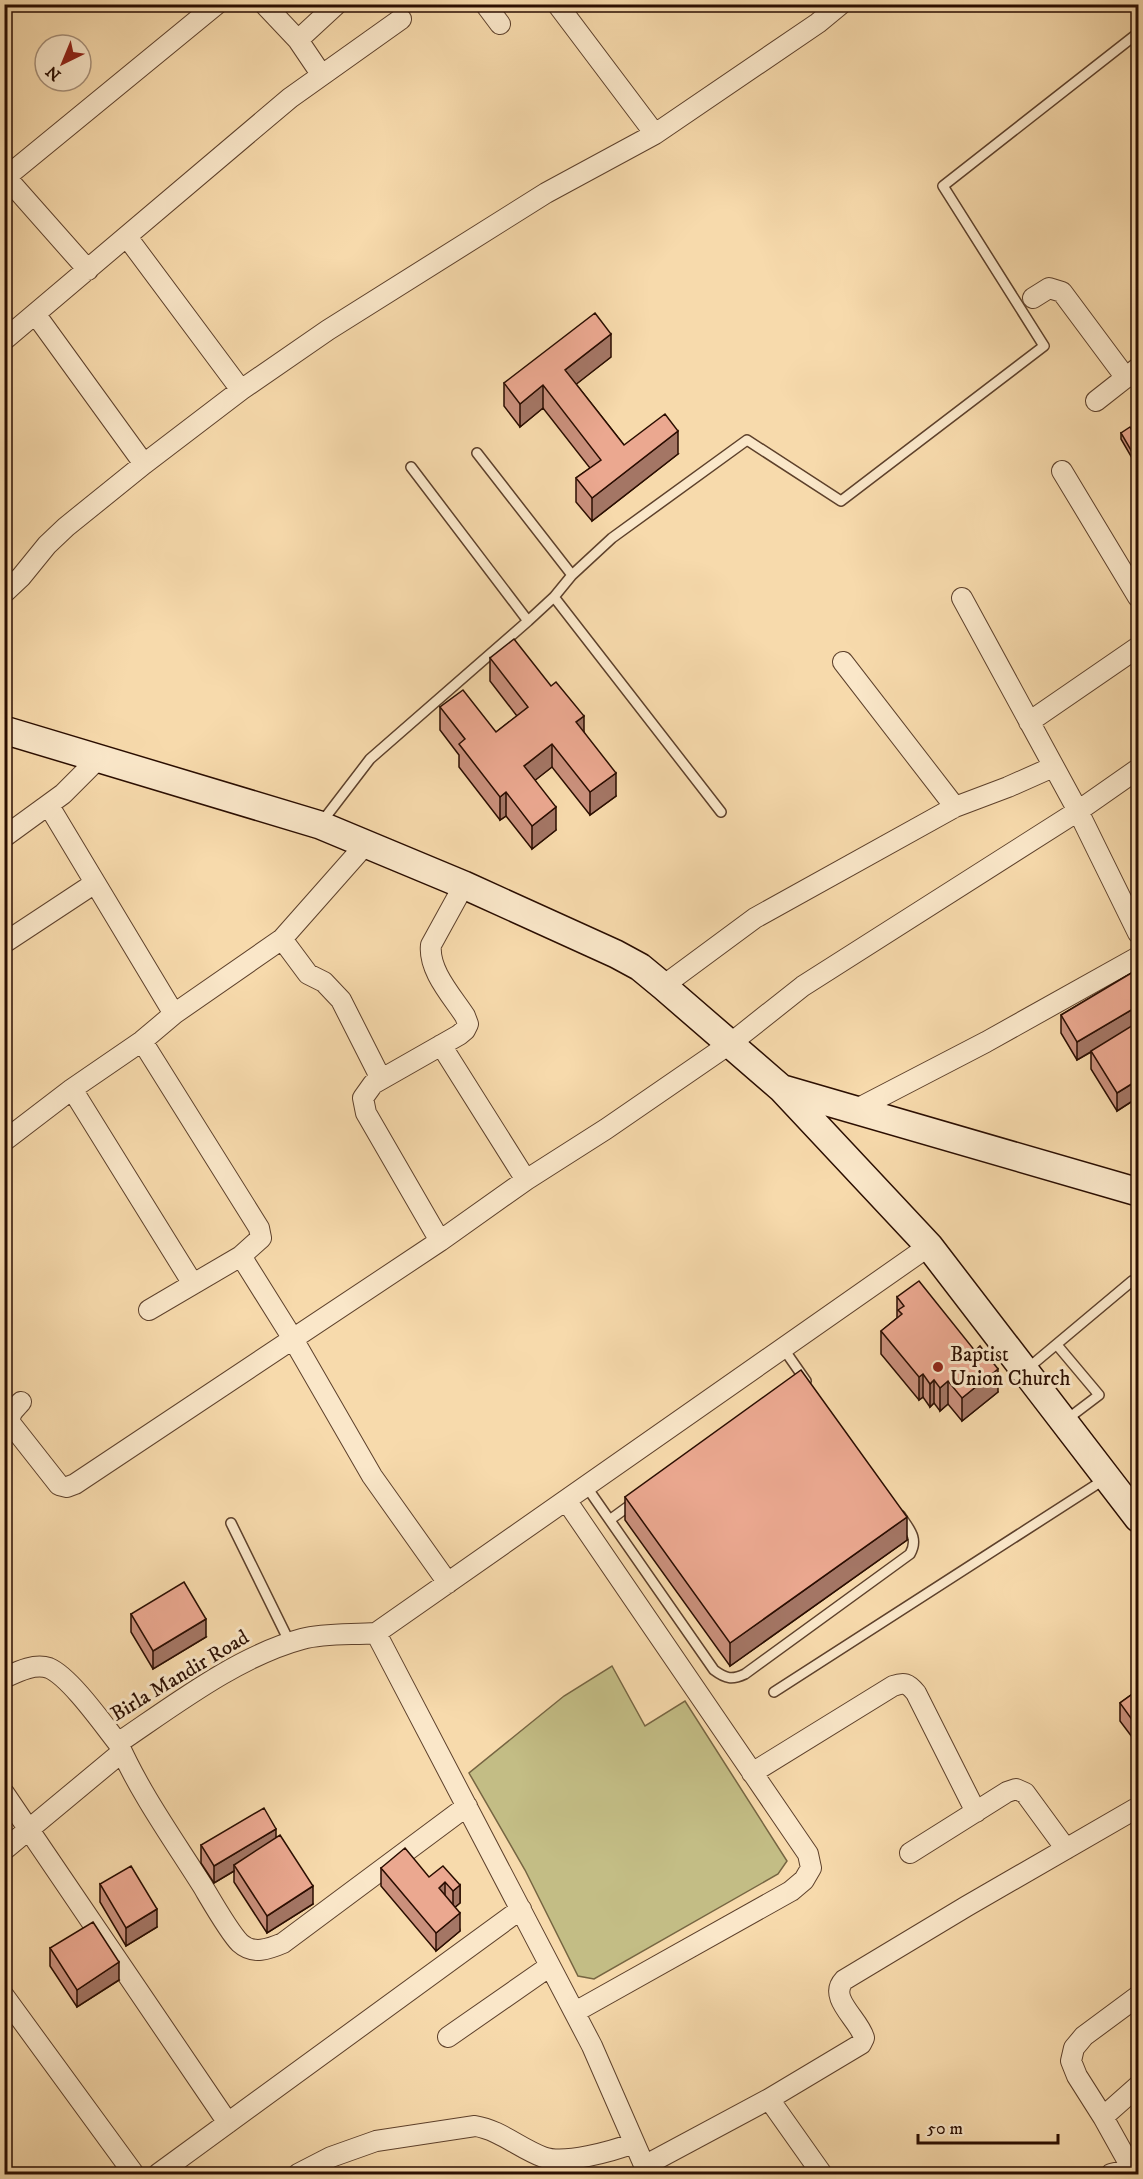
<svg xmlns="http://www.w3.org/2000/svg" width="1143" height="2179" viewBox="0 0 1143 2179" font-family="'IM FELL DW Pica',serif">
  <rect width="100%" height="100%" fill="#f7daac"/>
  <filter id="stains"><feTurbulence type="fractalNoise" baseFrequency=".00333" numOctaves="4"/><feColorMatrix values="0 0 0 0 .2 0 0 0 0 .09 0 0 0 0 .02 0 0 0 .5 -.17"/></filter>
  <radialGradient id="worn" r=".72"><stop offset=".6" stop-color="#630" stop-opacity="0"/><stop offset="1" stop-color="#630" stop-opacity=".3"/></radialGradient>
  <!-- green -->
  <path fill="#c3bd85" stroke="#766542" stroke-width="1.5" d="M612 1666 645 1726 685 1701 787 1861 778 1874 594 1979 578 1976 525 1870 469 1773 564 1696Z"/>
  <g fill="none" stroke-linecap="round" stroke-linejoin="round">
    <defs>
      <path id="lane" d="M477 453 572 575
        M411 467 528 621
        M554 597 721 812
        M321 823 370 759 528 621 554 597 572 575 612 538 747 440 841 501 1044 346 943 186 1138 33
        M1057 1345 1099 1395 1066 1420
        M783 1348 806 1381
        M1027 1369 1132 1281
        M586 1486 714 1670C726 1679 732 1680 745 1674L910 1554C919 1538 909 1529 900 1515
        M611 1519 633 1503
        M231 1523 290 1643
        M774 1692 1105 1479"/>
      <path id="street" d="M264 4 298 40 337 4
        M485 4 500 24
        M557 4 655 134
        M298 40 321 74
        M4 175 88 270
        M6 177 217 4
        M127 237 241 390
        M1033 298 1049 288 1062 292 1126 378
        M36 315 144 464
        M4 340 290 98 401 19
        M1096 401 1138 368
        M1062 471 1138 597
        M4 593 21 577 47 545 66 527 144 464 241 390 328 330 546 193 655 134 818 23 841 4
        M962 598 1078 811 1138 769
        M843 662 955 807
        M1029 722 1138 647
        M49 806 174 1014
        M4 837 63 794 99 758
        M282 939 308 974 324 982 341 1000 381 1079
        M4 943 95 883
        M663 986 755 918 955 807 1008 787 1053 767
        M142 1041 259 1228 261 1238 241 1256 293 1339 372 1476 448 1583
        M441 1045 526 1180
        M72 1089 193 1284
        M855 1110 986 1042 1138 957
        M4 1141 72 1089 142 1041 174 1014 282 939 366 844
        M440 1241 366 1113 363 1098 373 1084 459 1035 465 1030 468 1024 465 1016C452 996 428 970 431 945L464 885
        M149 1310 241 1256
        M21 1402C14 1410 8 1414 11 1424L59 1485 67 1487 75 1484 440 1241 526 1180 606 1129 731 1043 803 986 1078 811 1138 933
        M566 1500 808 1854 811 1868 804 1880 791 1891 575 2012
        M4 1678C17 1672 34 1663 49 1668 70 1677 103 1724 118 1743 173 1706 238 1656 302 1639 325 1633 352 1635 376 1633
        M118 1743C140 1793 173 1839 202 1885 211 1900 229 1932 240 1943 253 1955 269 1949 283 1943L467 1806
        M752 1773 893 1686C904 1682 908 1683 916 1693L976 1812
        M4 1793 228 2123
        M4 1850 122 1752
        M910 1853 1007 1792 1016 1789 1025 1793 1066 1849
        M4 1996 134 2174
        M448 2037 550 1966
        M769 2099 822 2174
        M1103 2117 1138 2086
        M644 2166 769 2099 861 2044 864 2038C860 2020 827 1998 844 1980L967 1906 1135 1809
        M158 2174 521 1909
        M298 2174 331 2157 376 2141 475 2126C500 2130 519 2148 543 2157 564 2165 613 2151 634 2143
        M648 2174 592 2046 376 1633 929 1246
        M1111 2174 1132 2169 1103 2117 1077 2076 1071 2061 1074 2048 1084 2036 1138 1996"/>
      <path id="secondary" d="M4 730 320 825 464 885 616 954 640 967 663 986 782 1089 929 1246 1138 1518
        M783 1089 1138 1192"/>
    </defs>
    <!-- lane casing -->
    <use href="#lane" stroke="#5d402b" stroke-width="12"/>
    <!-- street casing -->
    <use href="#street" stroke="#5d402b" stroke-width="22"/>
    <!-- secondary casing -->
    <use href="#secondary" stroke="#2a0d00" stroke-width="30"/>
    <!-- lane -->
    <use href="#lane" stroke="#fae7c9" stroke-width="9"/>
    <!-- street -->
    <use href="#street" stroke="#fae7c9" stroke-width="20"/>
    <!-- secondary -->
    <use href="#secondary" stroke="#fae7c9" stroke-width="27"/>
  </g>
  <!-- wall -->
  <path fill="#ca907c" stroke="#2a0d00" stroke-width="1.5" d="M611 357 576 384 624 445 678 454 592 521 576 502V478L590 468 543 408 520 427 504 406V383Z
    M1121 433 1138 441 1132 458 1121 439Z
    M490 658 584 732 616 796 590 815 552 767 535 780 556 830 532 849 506 816 500 820 459 767V755L440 730V707L496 732 517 716 490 681Z
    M1138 969V1122L1134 1115V1100L1117 1111 1091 1069V1052L1077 1060 1061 1033V1015Z
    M897 1297 998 1392 962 1421 948 1404 940 1411 934 1403 930 1407 923 1397 919 1400 881 1354V1331L897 1318Z
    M625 1497 907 1540 730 1666 625 1520Z
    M131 1614 206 1637 153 1669 131 1632Z
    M1138 1690V1745L1120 1721V1703Z
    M276 1837 313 1904 267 1933 234 1882V1871L214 1883 201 1863V1845Z
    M381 1868 429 1877 460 1885V1903L455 1907 460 1931 436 1951 381 1886Z
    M100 1884 157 1927 126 1946 100 1902Z
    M50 1948 119 1980 77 2007 50 1966Z"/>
  <!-- shaded-wall -->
  <path fill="#a47665" stroke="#2a0d00" stroke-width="1.5" d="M611 334V357L565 393V370Z
    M543 385V408L520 427V404Z
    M678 431V454L592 521V498Z
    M1138 448V454L1132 458V452Z
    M584 716V740L576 722Z
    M552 744V767L524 789V766Z
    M616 773V796L590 815V792Z
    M506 792V816L500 820V797Z
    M556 807V830L532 849V826Z
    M1138 1006V1024L1077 1060V1042Z
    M1138 1080V1097H1134V1100L1117 1111V1093Z
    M998 1369V1392L962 1421V1398Z
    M923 1374V1397L919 1400V1377Z
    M934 1380V1403L930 1407V1384Z
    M948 1381V1404L940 1411V1388Z
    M907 1517V1540L730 1666V1643Z
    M206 1619V1637L153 1669V1651Z
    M276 1829V1846L234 1865V1871L214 1883V1866Z
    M445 1882V1900L439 1888Z
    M460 1885V1903L453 1909V1891Z
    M313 1886V1904L267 1933V1916Z
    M157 1909V1927L126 1946V1928Z
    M460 1913V1931L436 1951V1933Z
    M119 1962V1980L77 2007V1990Z"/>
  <!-- building -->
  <path fill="#eba890" stroke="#2a0d00" stroke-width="1.5" d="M595 313 611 334 565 370 624 445 665 414 678 431 592 498 576 478 601 460 543 385 520 404 504 383Z
    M1130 427 1138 441V448L1132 452 1121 433Z
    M514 639 551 686 556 682 584 716 576 722 616 773 590 792 552 744 524 766 556 807 532 826 506 792 500 797 459 744 465 739 440 707 463 690 496 732 528 707 490 658Z
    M1138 969V1006L1077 1042 1061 1015Z
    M1138 1022V1080L1117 1093 1091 1051Z
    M1138 1095V1104L1134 1097Z
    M919 1281 975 1351 980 1346 998 1369 962 1398 948 1381 940 1388 934 1380 930 1384 923 1374 919 1377 881 1331 902 1314 898 1310 904 1306 897 1297Z
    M801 1370 907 1517 730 1643 625 1497Z
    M184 1582 206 1619 153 1651 131 1614Z
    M1138 1690V1728L1120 1703Z
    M264 1808 276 1829 214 1866 201 1845Z
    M280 1835 313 1886 267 1916 234 1865Z
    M405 1848 429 1877 443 1866 460 1885 453 1891 445 1882 439 1888 460 1913 436 1933 381 1868Z
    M131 1866 157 1909 126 1928 100 1884Z
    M93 1922 119 1962 77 1990 50 1948Z"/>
  <!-- markers -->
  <circle fill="#8f2418" stroke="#fae7c9" stroke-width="2" cx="938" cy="1367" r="6"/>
  <g text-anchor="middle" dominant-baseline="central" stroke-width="6" stroke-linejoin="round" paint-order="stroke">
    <!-- poi labels -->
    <g font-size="21" fill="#2a0d00" stroke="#fae7c9" text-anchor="start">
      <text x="950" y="1355">Baptist<tspan x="950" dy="24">Union Church</tspan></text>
    </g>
    <!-- street labels -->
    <g font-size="21" fill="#2a0d00" stroke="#fae7c9">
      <text transform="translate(180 1676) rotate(-31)">Birla Mandir Road</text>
    </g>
  </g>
  <!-- margin -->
  <rect width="1143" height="2179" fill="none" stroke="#f7daac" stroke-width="24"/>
  <rect x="6" y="6" width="1131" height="2167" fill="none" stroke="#2a0d00" stroke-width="3"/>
  <rect x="12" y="12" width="1119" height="2155" fill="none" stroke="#2a0d00" stroke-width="1.5"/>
  <!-- north arrow -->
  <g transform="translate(63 63) rotate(223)"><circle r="28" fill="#fae7c9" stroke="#a79079" stroke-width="1.5"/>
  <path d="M0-4.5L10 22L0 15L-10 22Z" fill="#8f2418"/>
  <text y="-9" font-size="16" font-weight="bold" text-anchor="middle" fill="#2a0d00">N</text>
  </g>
  <!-- scale -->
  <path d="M918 2134v9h140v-9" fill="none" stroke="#2a0d00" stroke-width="3"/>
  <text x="927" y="2134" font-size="18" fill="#2a0d00" stroke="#fae7c9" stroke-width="4.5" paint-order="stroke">50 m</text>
  <rect width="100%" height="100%" filter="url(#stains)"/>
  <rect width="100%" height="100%" fill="url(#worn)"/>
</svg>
